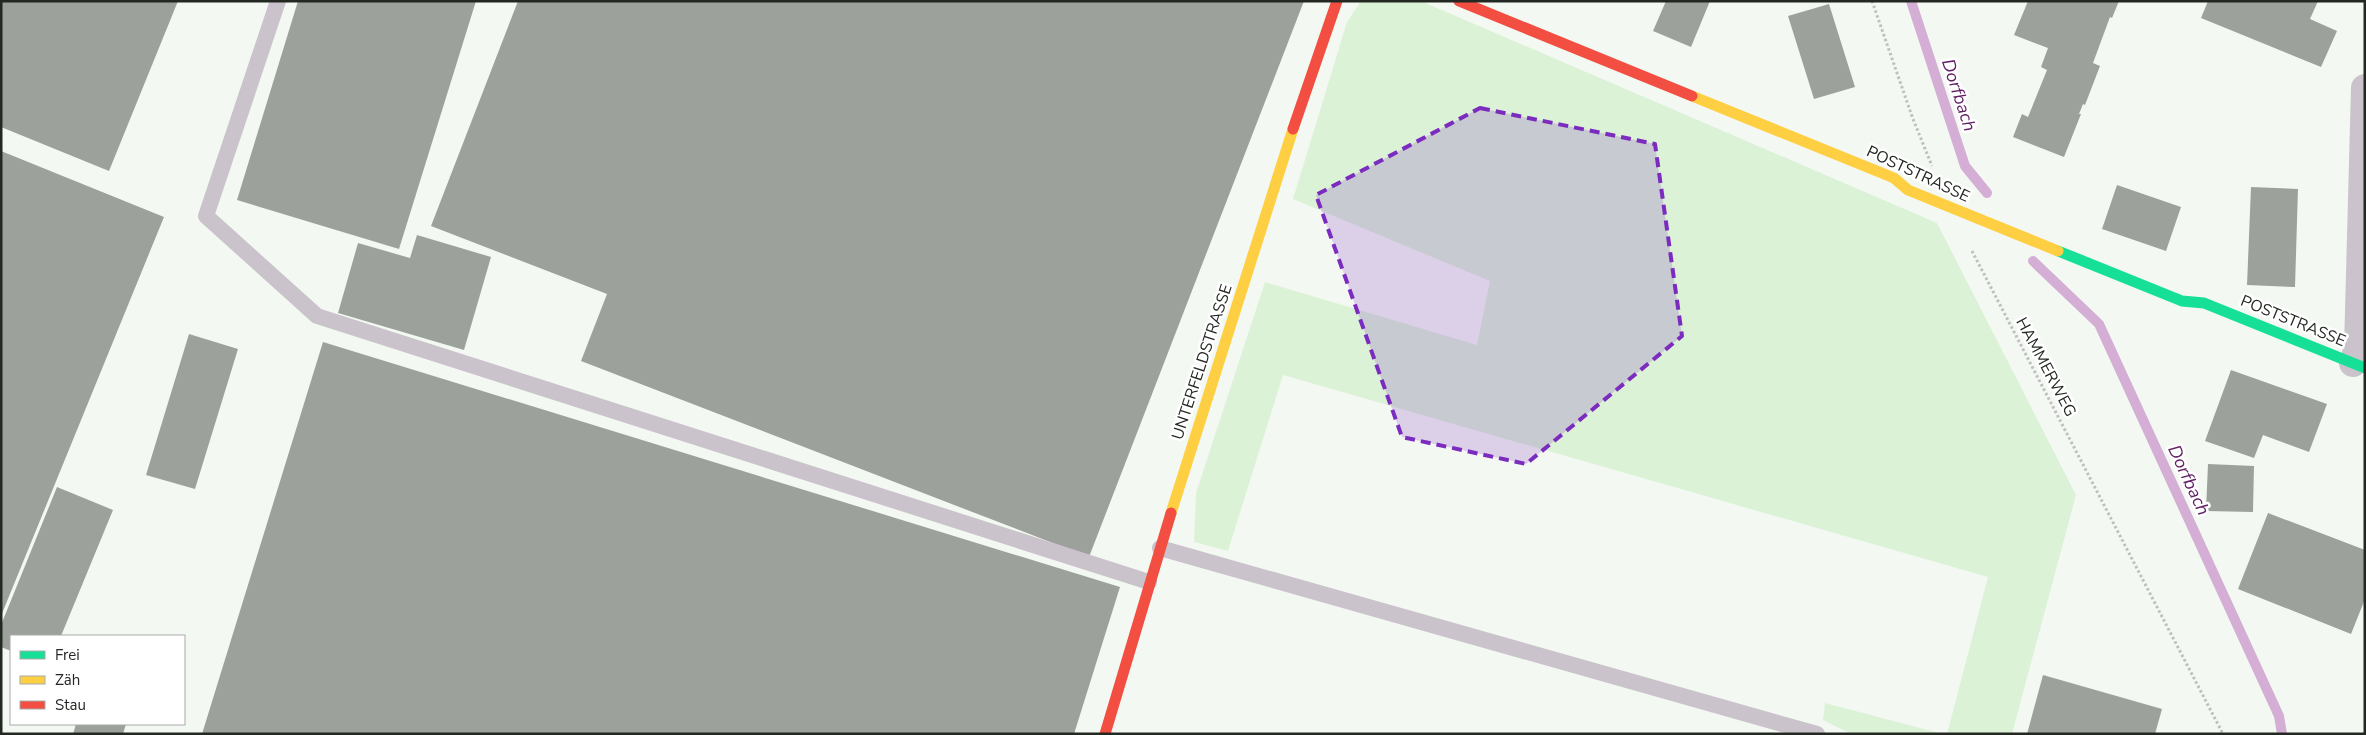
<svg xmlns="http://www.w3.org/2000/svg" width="2366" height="735" viewBox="0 0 2366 735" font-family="'Nunito Sans',sans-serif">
  <rect width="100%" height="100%" fill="#f3f9f2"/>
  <!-- green -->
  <path fill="#dbf2d7" d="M1361 1H1421L1937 223 2076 495 2012 734H1947L1988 577 1283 375 1228 551 1194 542 1196 493 1265 282 1477 345 1490 281 1293 199 1347 22Z
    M1825 703 1943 734H1851L1823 720Z"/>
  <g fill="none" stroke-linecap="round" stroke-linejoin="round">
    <!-- stream -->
    <path stroke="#d4aed4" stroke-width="10" d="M1911 1 1965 166 1987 193
      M2033 261 2099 324 2279 716 2282 734"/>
  </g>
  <!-- building -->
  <path fill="#9da19c" d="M1 1H178L109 171 1 127Z
    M298 1H476L399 249 237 200Z
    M518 1H1304L1089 557 581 361 607 294 431 226Z
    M1666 1H1710L1691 47 1653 31Z
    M2028 1H2119L2112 18 2110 17 2093 63 2100 66 2085 105 2083 104 2079 114H2081L2064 157 2013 137 2022 114 2028 117 2047 70 2041 67 2048 48 2014 35Z
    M2208 1H2318L2310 19 2337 31 2321 67 2201 18Z
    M1829 4 1855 87 1814 99 1788 16Z
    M1 151 164 217 1 616Z
    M2117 185 2181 207 2166 251 2102 229Z
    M2251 187 2298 189 2295 287 2247 285Z
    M417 235 491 257 464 350 338 313 358 243 410 258Z
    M189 334 238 349 195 489 146 475Z
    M323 342 1120 587 1074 734H202Z
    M2231 370 2327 404 2309 452 2263 435 2254 458 2205 441Z
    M2208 464 2254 466 2253 512 2206 511Z
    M57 487 113 510 61 636H11V651L1 647V625Z
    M2268 513 2365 550V599L2351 634 2238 589Z
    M2043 675 2162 709 2155 734H2027Z
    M76 724H126L123 734H73Z"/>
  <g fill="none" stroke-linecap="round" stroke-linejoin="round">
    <!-- path -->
    <path stroke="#c0bec0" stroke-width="3" stroke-dasharray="2.5 2.5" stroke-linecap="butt" d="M1872 1 1913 119 1932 166
      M1972 251 2223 734"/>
    <!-- lane -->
    <path stroke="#cbc3cb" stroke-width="16" d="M278 1 206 216 317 316 1149 582
      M1160 548 1817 734"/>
    <!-- street -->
    <path stroke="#cbc3cb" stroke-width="28" d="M2353 363 2358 348 2365 88"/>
    <!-- fast -->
    <path stroke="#16e098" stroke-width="11" d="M2058 251 2182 301 2204 303 2365 368"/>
    <!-- slow -->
    <path stroke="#ffcf43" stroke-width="11" d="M1692 96 1894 178 1908 190 2058 251
      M1171 513 1293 129"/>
    <!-- jam -->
    <path stroke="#f24e42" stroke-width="11" d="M1459 1 1692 96
      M1293 129 1337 1
      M1105 734 1171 513"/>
  </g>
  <!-- marked area -->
  <path fill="#7b2cbf" fill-opacity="0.2" stroke="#7b2cbf" stroke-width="4" stroke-dasharray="10 6" stroke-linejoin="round" d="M1480 108 1655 144 1682 336 1526 464 1402 437 1316 195Z"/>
  <g text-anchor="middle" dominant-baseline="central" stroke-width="5" stroke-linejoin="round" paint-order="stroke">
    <!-- street labels -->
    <g font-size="16" fill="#242823" stroke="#fff">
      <text transform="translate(1918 174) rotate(25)">POSTSTRASSE</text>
      <text transform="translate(2293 321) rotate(22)">POSTSTRASSE</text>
      <text transform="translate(1202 362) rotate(-72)">UNTERFELDSTRASSE</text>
      <text transform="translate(2046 367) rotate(62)">HAMMERWEG</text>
    </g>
    <!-- water labels -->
    <g font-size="18" font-style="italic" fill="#632166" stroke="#fff">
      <text transform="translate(1959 95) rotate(72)">Dorfbach</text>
      <text transform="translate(2189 480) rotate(65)">Dorfbach</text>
    </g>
  </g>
  <!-- border -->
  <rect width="2366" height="735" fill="none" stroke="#242823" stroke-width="5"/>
  <!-- legend -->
  <rect x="10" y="635" width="175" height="90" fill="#ffffff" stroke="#a7a9a7"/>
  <rect x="20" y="651" width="25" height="8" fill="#16e098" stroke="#a7a9a7"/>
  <text x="55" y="660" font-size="15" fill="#242823">Frei</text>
  <rect x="20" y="676" width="25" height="8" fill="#ffcf43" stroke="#a7a9a7"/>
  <text x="55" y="685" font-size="15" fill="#242823">Zäh</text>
  <rect x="20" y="701" width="25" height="8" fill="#f24e42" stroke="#a7a9a7"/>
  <text x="55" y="710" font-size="15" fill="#242823">Stau</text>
</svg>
